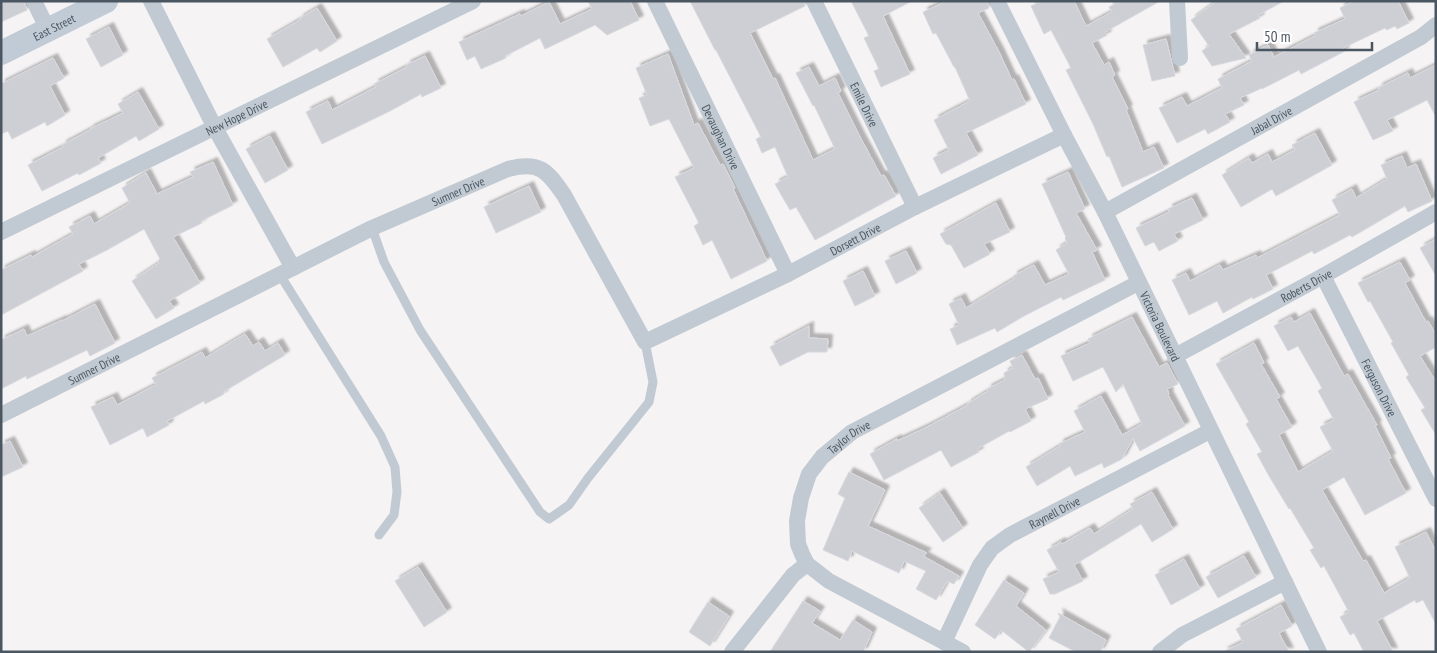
<svg xmlns="http://www.w3.org/2000/svg" width="1437" height="653" viewBox="0 0 1437 653" font-family="'PT Sans Narrow',sans-serif">
  <defs>
    <filter id="shadow"><feDropShadow dx="4.5" dy="-4.5" stdDeviation="1" flood-color="#0004"/></filter>
  </defs>
  <rect width="100%" height="100%" fill="#f5f3f3"/>
  <!-- building -->
  <path fill="#cdcfd5" stroke="#d7d9de" filter="url(#shadow)" d="M1 1H24L27 10 1 22Z
    M588 1H630L639 20 607 35 595 25 545 49 540 38 505 56 506 58 481 69 475 56 467 60 459 42 520 14 521 16 549 2 560 24 592 9Z
    M690 1H804L805 6 750 33 773 79 775 78 813 160 835 149 814 105 813 106 796 73 809 67 819 86 835 78 841 91 838 93 860 137 881 176 884 175 896 196 815 240 796 207 790 210 775 184 788 177 775 147 762 153 756 139 761 137 716 50H715Z
    M851 1H912L883 16 910 74 881 87 874 71 879 69 864 38 869 36Z
    M947 1H987L989 8 978 13 999 52 1012 80 1014 79 1026 104 966 133 978 155 941 174 933 158 949 150 934 120 970 101 955 67H954L936 33 933 34 923 12Z
    M1042 1H1074L1086 26 1112 12 1109 7 1121 1H1160L1105 32 1107 35 1092 43 1104 65 1109 62 1115 75 1112 77 1128 109 1126 110 1143 152 1154 147 1164 168 1122 187 1109 156 1107 157 1093 124 1066 70 1071 68 1051 30 1044 34 1031 6Z
    M1217 1H1284L1258 15 1260 18 1229 34 1246 58 1212 66 1202 51 1209 46 1191 20Z
    M1354 1H1398L1409 23 1397 29 1395 26 1387 30 1385 28 1343 48 1345 51 1301 74 1299 70 1262 89V88L1240 98 1244 105 1225 114 1230 122 1208 134 1205 129 1177 143 1159 108 1182 97 1187 106 1222 88 1218 79 1252 61 1249 55 1268 45 1274 57 1315 36 1314 33 1345 19 1340 8Z
    M317 8 337 41 320 52 317 48 283 67 267 39 300 20 299 19Z
    M109 27 123 55 101 67 86 39Z
    M1166 39 1175 76 1152 81 1143 45Z
    M668 54 694 125 698 123 720 165 723 164 735 188 733 189 767 261 731 279 712 240 703 245 694 226 699 223 675 177 694 168 669 119 650 126 639 98 647 95 636 68Z
    M425 56 441 88 422 97 421 94 390 111 322 144 306 112 328 101 332 110 376 87 374 84 407 67 406 65Z
    M53 58 64 78 50 86 65 115 47 126 45 122 12 139 8 131 1 134V84Z
    M1436 65V117L1427 100 1387 120 1393 131 1373 140 1354 102 1379 90 1378 88 1408 73 1410 78Z
    M138 92 159 129 139 141 136 136 98 158 101 163 79 175 78 173 42 191 28 165 63 147 62 145 90 130V129L123 113 118 104Z
    M1315 133 1332 165 1276 196 1272 189 1241 207 1222 175 1249 158 1252 163 1268 154 1272 162 1295 150 1292 145Z
    M270 136 288 170 265 183 246 149Z
    M1402 156 1407 168 1416 164 1432 201 1408 212 1405 206 1352 237 1350 235 1314 254 1312 251 1266 275 1273 289 1253 299 1252 297 1223 313 1217 301 1189 315 1172 280 1186 273 1190 281 1220 265 1223 270 1256 255 1257 258 1340 215 1332 200 1352 189 1356 198 1387 179 1381 165Z
    M213 162 233 205 201 221 202 223 173 237 200 283 169 301 174 308 156 319 132 281 159 263 158 261 160 259 144 229 107 250 79 264 83 271 1 315V270L31 255 32 257 73 234 69 227 90 216 94 224 130 203 122 188 146 173 157 194 193 177 190 172Z
    M1068 172 1085 209 1076 213 1097 250 1092 252 1105 280 1063 300 1061 297 1022 317 997 332 995 328 957 345 950 329 959 325 949 304 961 298 966 308 1014 279 1013 276 1034 265 1045 285 1069 274 1056 250 1067 243 1065 238 1066 237 1042 184Z
    M529 186 541 212 496 233 484 207Z
    M1192 198 1203 220 1174 234 1178 241 1159 251 1154 242 1145 246 1136 228 1169 212 1168 209Z
    M996 203 1010 232 984 244 990 254 964 268 951 245 946 244 940 234Z
    M1436 239V276L1420 248Z
    M906 251 917 273 896 284 885 261Z
    M1400 262 1410 280 1405 283 1426 322 1428 321 1436 335V347L1420 356 1436 382V435L1421 410 1425 408 1406 377 1409 375 1391 343 1393 342 1370 301 1368 302 1358 283Z
    M863 271 875 296 855 306 843 281Z
    M95 304 115 343 90 356 87 350 27 379 26 376 1 389V340L24 329 27 336 62 320V321Z
    M1310 313 1344 376 1348 374 1377 425 1375 426 1391 458 1388 459 1406 493 1365 515 1344 477 1322 490 1363 561 1366 560 1384 593 1410 578 1395 547 1426 532 1436 552V624L1423 600 1416 603 1415 600 1377 621 1393 652H1364L1354 633 1350 635 1340 617 1349 612 1324 566 1321 568 1310 550 1314 548 1290 508 1289 509 1269 476 1257 454 1262 452 1246 424 1249 422 1216 364 1254 343 1264 363 1261 364 1280 397 1276 399 1292 427 1279 435 1298 472 1333 451 1320 427 1334 420 1318 391 1322 388 1298 346 1288 351 1274 326 1291 317 1294 322Z
    M1132 317 1159 367 1167 363 1178 384 1167 389 1169 394 1168 395 1185 426 1140 451 1133 438 1122 459 1104 468 1102 463 1075 476 1070 466 1037 486 1026 467 1060 446 1059 444 1085 432 1074 411 1101 396 1122 435 1142 424 1123 384 1116 392 1103 367 1073 381 1061 356 1090 343 1088 339Z
    M809 326V338L828 339 827 352H808L780 366 770 347Z
    M245 334 253 346 259 342 265 351 278 343 285 355 223 392 224 394 205 404 204 401 167 421 169 425 147 437 143 428 110 445 91 407 113 397 117 405 156 385 152 378 202 352 205 358Z
    M1022 355 1035 379 1038 378 1048 399 1025 409 1031 421 1010 432 1009 431 977 449 979 452 951 467 941 450 884 480 870 454 897 439V441L925 428 968 405 967 404 988 391 987 389 1005 380 1004 373 1013 368 1010 361Z
    M10 441 23 467 1 477V445Z
    M849 472 885 490 868 526 927 553 923 556 959 576 954 584 947 581 936 600 916 589 926 571 904 561 899 573 852 551 848 561 823 550 845 498 838 494Z
    M1152 492 1173 529 1152 542 1141 524 1074 565 1083 581 1055 594H1050L1043 579 1059 572 1047 550 1061 542 1062 544 1090 528 1094 534 1133 509 1130 504Z
    M940 493 963 528 943 542 919 508Z
    M1244 556 1256 577 1218 598 1206 577Z
    M1184 559 1200 589 1171 605 1155 575Z
    M418 567 447 612 424 627 395 581Z
    M1004 580 1024 593 1016 606 1046 630 1029 652 1001 630 995 639 975 625Z
    M803 601 820 611 812 623 840 640 853 620 872 632 863 652H770Z
    M708 602 729 616 710 646 689 632Z
    M1281 605 1292 626 1279 633 1289 652H1223L1243 642 1236 629Z
    M1058 613 1106 640 1100 652H1076L1049 638 1060 617Z"/>
  <g fill="none" stroke-linecap="round" stroke-linejoin="round">
    <!-- service -->
    <path stroke="#c1cad2" stroke-width="9" d="M372 228 384 262 420 330 540 512 549 519 569 505 588 478 649 402 653 382 645 342
      M280 275 381 436 395 467 397 492 394 515 379 535"/>
    <!-- minor -->
    <g stroke="#c1cad2" stroke-width="16">
      <path d="M34 1 48 30"/>
      <path d="M151 1 215 128 293 268"/>
      <path id="s1" d="M655 1 788 274"/>
      <path id="s2" d="M814 1 915 207"/>
      <path id="s3" d="M997 1 1064 135 1105 212 1319 652"/>
      <path d="M1177 1 1180 58"/>
      <path id="s4" d="M1105 212 1421 37 1436 25"/>
      <path id="s5" d="M1 232 473 1"/>
      <path id="s6" d="M1323 276 1436 499"/>
      <path id="s7" d="M1175 356 1323 276 1436 212"/>
      <path id="s8" d="M1 415 372 228 508 169C539 161 547 170 564 195L645 342 788 274 915 207 1064 135"/>
      <path id="s9" d="M944 642 980 565 992 548 1010 535 1210 431"/>
      <path d="M732 652 793 575 807 564"/>
      <path id="s10" d="M963 652 829 581 807 564 802 554 798 544 797 521 801 498 809 474 822 457 852 432 1138 283"/>
      <path d="M1160 652 1182 635 1285 582"/>
    </g>
    <!-- secondary -->
    <path stroke="#c1cbd6" stroke-width="24" id="s11" d="M1 53 106 1"/>
  </g>
  <g text-anchor="middle" dominant-baseline="central" stroke-width="5" stroke-linejoin="round" paint-order="stroke">
    <!-- street labels -->
    <g font-size="12" fill="#4a5661" stroke="#fff">
      <text stroke="none"><textPath href="#s11" startOffset="59">East Street</textPath></text>
      <text stroke="none"><textPath href="#s2" startOffset="115">Emile Drive</textPath></text>
      <text stroke="none"><textPath href="#s5" startOffset="262">New Hope Drive</textPath></text>
      <text stroke="none"><textPath href="#s4" startOffset="190">Jabal Drive</textPath></text>
      <text stroke="none"><textPath href="#s1" startOffset="151">Devaughan Drive</textPath></text>
      <text stroke="none"><textPath href="#s8" startOffset="509">Sumner Drive</textPath></text>
      <text stroke="none"><textPath href="#s8" startOffset="1034">Dorsett Drive</textPath></text>
      <text stroke="none"><textPath href="#s7" startOffset="149">Roberts Drive</textPath></text>
      <text stroke="none"><textPath href="#s3" startOffset="364">Victoria Boulevard</textPath></text>
      <text stroke="none"><textPath href="#s8" startOffset="104">Sumner Drive</textPath></text>
      <text stroke="none"><textPath href="#s6" startOffset="125">Ferguson Drive</textPath></text>
      <text stroke="none"><textPath href="#s10" startOffset="328">Taylor Drive</textPath></text>
      <text stroke="none"><textPath href="#s9" startOffset="178">Raynell Drive</textPath></text>
    </g>
  </g>
  <!-- border -->
  <rect width="1437" height="653" fill="none" stroke="#4a5661" stroke-width="5"/>
  <!-- scale -->
  <path d="M1257 42v8h115v-8" fill="none" stroke="#4a5661" stroke-width="2.5"/>
  <text x="1264" y="42" font-size="15" fill="#4a5661" stroke="#ffffff" stroke-width="4" paint-order="stroke">50 m</text>
</svg>
